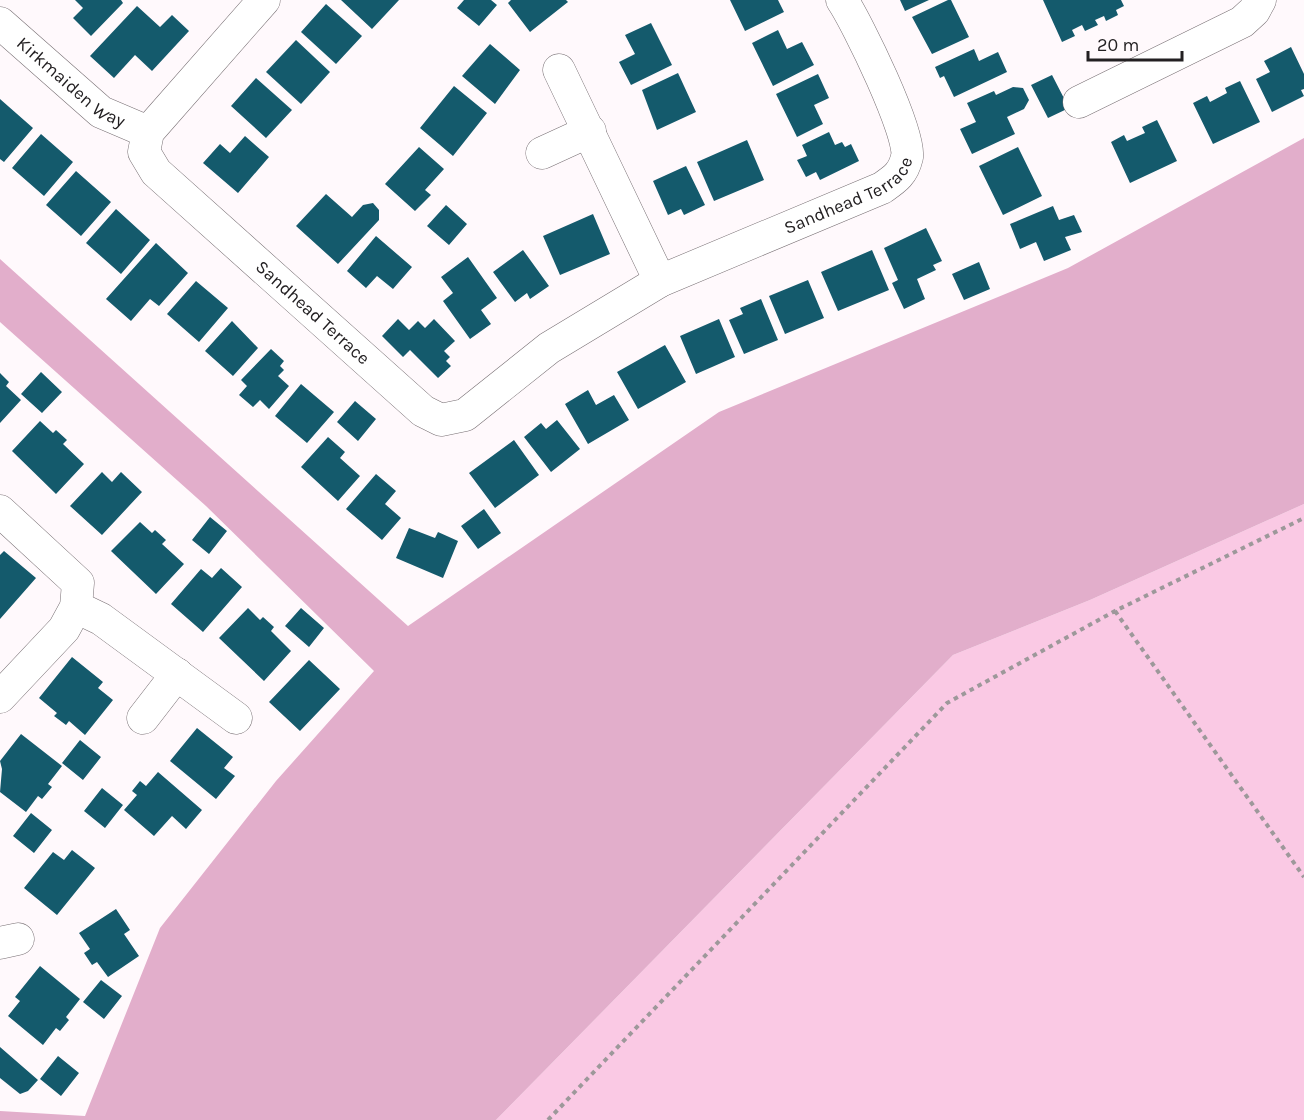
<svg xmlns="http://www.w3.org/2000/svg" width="1304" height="1120" viewBox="0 0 1304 1120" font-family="Karla,sans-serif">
  <rect width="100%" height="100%" fill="#fff9fc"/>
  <!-- green -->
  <path fill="#fac9e4" d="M1304 504V1120H496L953 655 1090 600Z"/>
  <!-- forest -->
  <path fill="#e2aecb" d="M1304 138V504L1090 600 953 655 496 1120H0V1111L85 1116 160 928 276 781 374 671 206 506 0 322V259L408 626 719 412 1068 268Z"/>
  <!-- building -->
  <path fill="#145a6c" d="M75 0H121L123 3 91 36 73 18 83 8Z
    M341 0H399L372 29Z
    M464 0H491L497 5 479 26 457 8Z
    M511 0H566L568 2 530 32 508 3Z
    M730 0H778L784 12 745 31Z
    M900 0H929L905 11Z
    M948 0H951L969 37 932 54 912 17Z
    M1043 0H1121L1124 6 1116 10 1118 15 1106 21 1104 16 1095 20 1098 25 1085 31 1082 25 1072 30 1075 36 1062 42Z
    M326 4 362 36 336 64 301 32Z
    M137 6 160 27 172 15 189 31 152 71 135 55 114 78 90 56Z
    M651 23 672 65 631 85 619 62 635 54 625 35Z
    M778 30 787 49 802 42 814 65 773 86 752 43Z
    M296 40 330 72 301 104 266 72Z
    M490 44 520 70 495 104 462 76Z
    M1291 47 1304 74V89L1301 90 1304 96 1272 112 1256 79 1270 72 1264 61Z
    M974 49 979 61 998 52 1007 72 954 97 944 76 940 78 935 67Z
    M678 73 696 112 657 130 642 90Z
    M818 74 829 98 814 105 823 124 797 137 776 94Z
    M1052 75 1069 108 1048 118 1031 85Z
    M256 78 292 110 266 138 231 106Z
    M1240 81 1260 122 1213 144 1193 103 1207 96 1210 102 1227 93 1225 88Z
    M454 86 487 113 453 156 420 128Z
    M1013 87 1023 88 1029 100 1024 109 1007 117 1015 134 972 154 960 129 976 122 967 103 994 91 996 95Z
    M0 99 33 128 4 162 0 159Z
    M1157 120 1177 161 1130 183 1111 142 1124 135 1127 141 1145 133 1142 127Z
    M829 132 835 145 842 142 845 147 851 144 859 161 820 180 816 172 806 177 797 160 807 156 802 145Z
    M41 134 73 162 44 196 12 168Z
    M245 136 269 157 238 193 203 163 220 144 230 153Z
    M747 140 764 180 714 201 697 162Z
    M419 147 444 169 425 190 431 195 415 211 385 184Z
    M1018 147 1042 196 1003 215 979 166Z
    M686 166 705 205 684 215 681 209 668 215 653 181Z
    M76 171 111 202 81 236 46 205Z
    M326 194 352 217 363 205 373 203 379 210V220L338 264 296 226Z
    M446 205 467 224 449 245 427 226Z
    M1053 206 1059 220 1074 215 1082 232 1065 237 1071 250 1044 261 1036 242 1020 249 1010 224Z
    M116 209 150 240 121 274 86 243Z
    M593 214 610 254 560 275 543 236Z
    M926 228 942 261 933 265 936 270 917 279 925 299 904 309 892 283 898 280 884 248Z
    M376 236 412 267 393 289 377 276 366 288 347 271Z
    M156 243 188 273 159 306 150 299 131 321 106 299Z
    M523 250 549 286 530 299 527 293 515 302 493 272Z
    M872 250 889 290 838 311 821 272Z
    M468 257 497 298 481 310 491 324 470 339 443 301 453 293 441 277Z
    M979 262 990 289 964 300 952 274Z
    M808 280 824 318 785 334 769 296Z
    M196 281 228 308 199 342 167 314Z
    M761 299 778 340 744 354 729 320 743 314 740 308Z
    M398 319 409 330 418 321 425 328 434 319 455 341 444 351 450 357 446 361 451 366 438 378 410 350 403 357 382 336Z
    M719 319 735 357 696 374 680 336Z
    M232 321 258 348 233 376 205 351Z
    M665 345 686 382 638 409 617 372Z
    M271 349 284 361 280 366 284 370 278 376 289 386 269 409 260 400 253 407 239 395 247 386 241 380Z
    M41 372 62 392 42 413 21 394Z
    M0 373 9 382 6 386 21 400 0 423Z
    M301 384 334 412 307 443 275 416Z
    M588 390 596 405 614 395 629 420 588 444 565 404Z
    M355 401 376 419 358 441 337 422Z
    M557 420 580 449 551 472 524 437 541 423 546 429Z
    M40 421 53 433 56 430 67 440 63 444 84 464 56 494 12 451Z
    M328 437 345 452 340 458 360 476 338 501 301 467Z
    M514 440 539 475 495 508 469 473Z
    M102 472 112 482 121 472 142 492 102 535 70 506Z
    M376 474 396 491 385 504 401 518 382 540 346 509Z
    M484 509 501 533 478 549 461 526Z
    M210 517 227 531 209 554 192 540Z
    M140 522 152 533 155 530 166 540 162 544 184 564 156 594 111 551Z
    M409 528 435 538 438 532 458 541 443 578 396 558Z
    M4 551 36 578 0 619V555Z
    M221 568 242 587 203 632 171 604 201 569 212 578Z
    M248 608 260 620 263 617 274 627 271 631 291 651 264 681 219 638Z
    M301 608 324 628 309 647 285 626Z
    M72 657 103 682 98 688 113 700 85 735 69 721 66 725 54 716 57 713 39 698Z
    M309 660 340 689 300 731 269 702Z
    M197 728 233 757 224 768 235 776 216 799 170 761Z
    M21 734 62 766 48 784 52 787 42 799 38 796 26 812 0 792 2 769 0 761Z
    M80 740 101 757 83 780 62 763Z
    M158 772 202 810 186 829 172 816 154 836 124 810 137 795 132 791 140 781 146 786Z
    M102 788 123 805 105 828 84 811Z
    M31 813 52 830 34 853 13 836Z
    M72 850 95 868 57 915 24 888 53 852 64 860Z
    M116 909 130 930 124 934 139 956 108 977 97 962 92 965 84 953 90 949 79 933Z
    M40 966 80 999 66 1017 69 1020 60 1031 56 1028 43 1045 8 1016 20 1001 15 997Z
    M101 980 122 996 104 1019 83 1002Z
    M0 1047 38 1080 28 1091 20 1094 0 1078Z
    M58 1056 79 1073 61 1096 40 1079Z"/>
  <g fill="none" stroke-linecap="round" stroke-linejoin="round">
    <defs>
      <g id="minor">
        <path id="s1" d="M264 0 148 132 144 152 156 172 423 411 441 420 465 415 549 348 660 281 882 188C895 179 903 174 907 157 912 135 857 22 842 0"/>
        <path id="s2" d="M0 23 101 112 148 132"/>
        <path d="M559 70 660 281"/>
        <path d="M1079 102 1242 22 1254 11 1260 0"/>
        <path d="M542 153 590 131"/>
        <path d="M0 511 78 583 76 607 64 629 0 697"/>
        <path d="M76 607 101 619 236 718"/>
        <path d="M143 718 177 674"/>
        <path d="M0 943 18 939"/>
      </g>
    </defs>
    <!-- minor casing -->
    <use href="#minor" stroke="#776f73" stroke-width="33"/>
    <!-- path -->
    <path stroke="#9d989a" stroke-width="4" stroke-dasharray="4.5 4.5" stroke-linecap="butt" d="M1115 611 1304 877
      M548 1120 947 703 1115 611 1304 518"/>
    <!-- minor -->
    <use href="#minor" stroke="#fff" stroke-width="32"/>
  </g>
  <g text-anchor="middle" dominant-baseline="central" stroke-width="6" stroke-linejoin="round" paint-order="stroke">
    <!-- street labels -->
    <g font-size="18" fill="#232022" stroke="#fff9fc">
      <text stroke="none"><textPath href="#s2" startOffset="93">Kirkmaiden Way</textPath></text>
      <text stroke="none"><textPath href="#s1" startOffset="1068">Sandhead Terrace</textPath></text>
      <text stroke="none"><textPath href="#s1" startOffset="430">Sandhead Terrace</textPath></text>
    </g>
  </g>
  <!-- scale -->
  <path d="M1088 51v9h94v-9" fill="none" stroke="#232022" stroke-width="3"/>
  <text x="1097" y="51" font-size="18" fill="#232022" stroke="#fff9fc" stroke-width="4.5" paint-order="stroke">20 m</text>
</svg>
